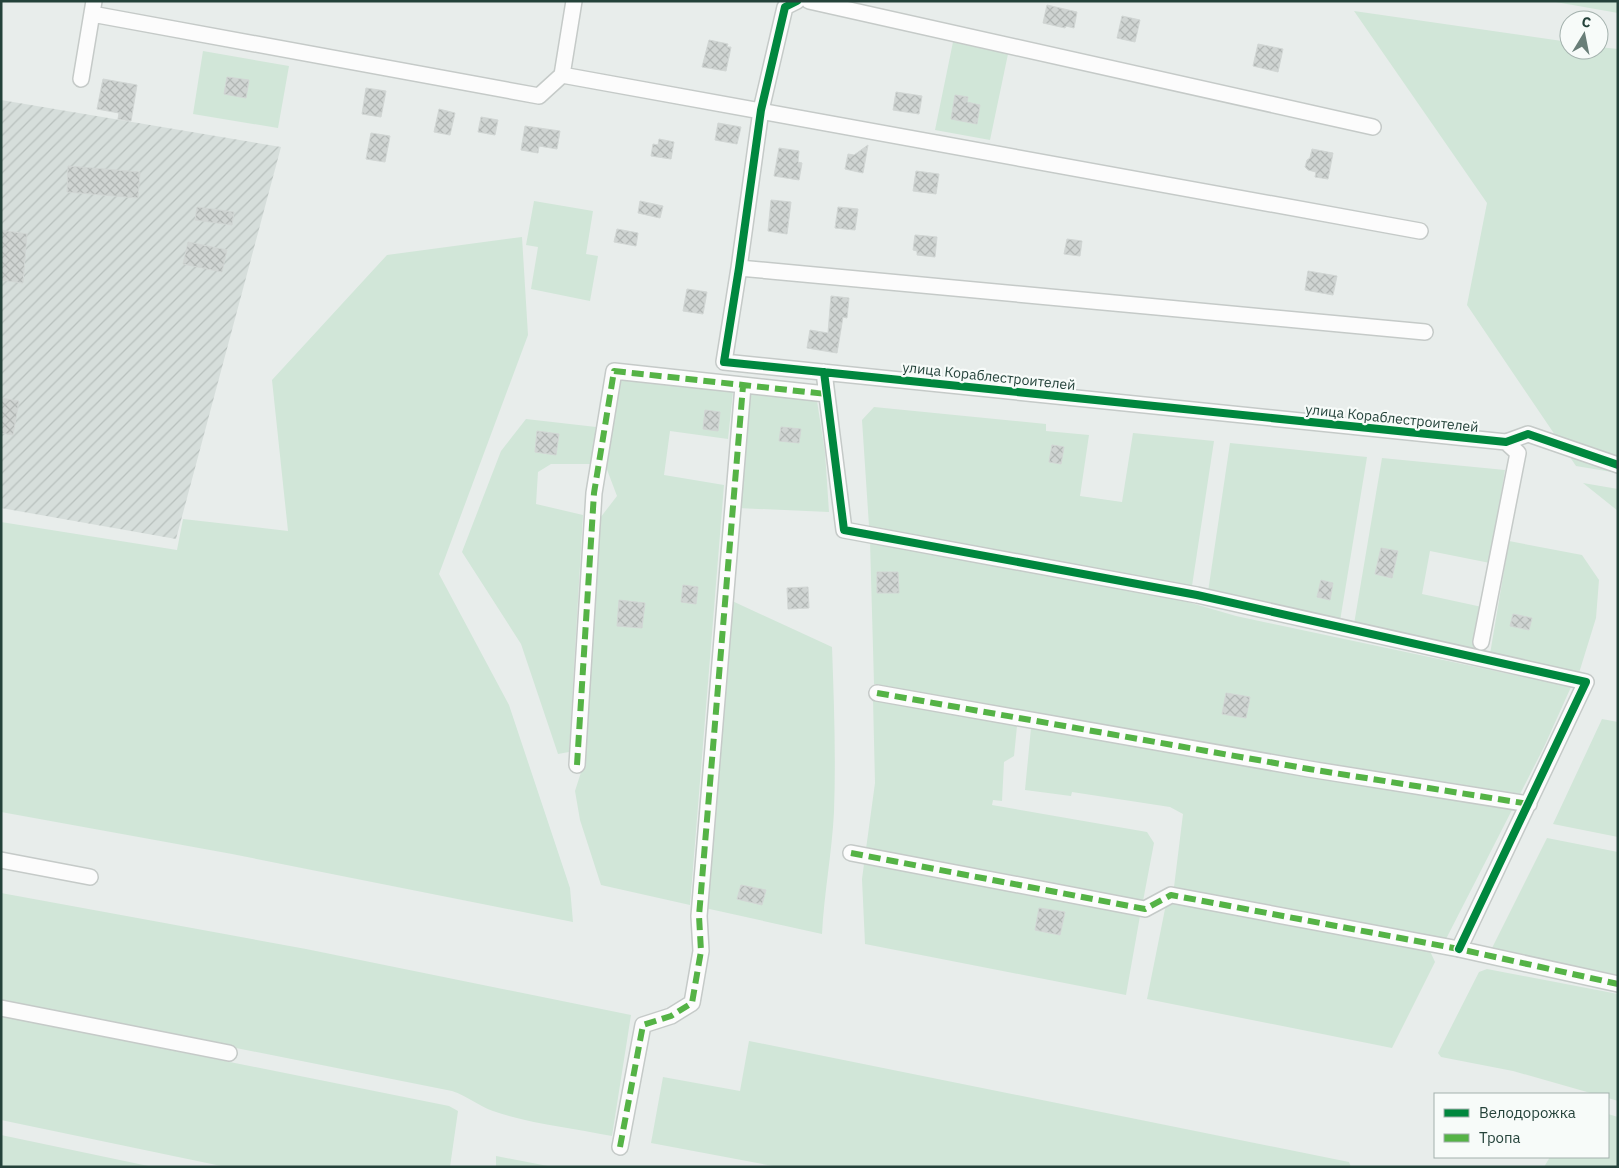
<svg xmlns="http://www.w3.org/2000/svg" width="1619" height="1168" viewBox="0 0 1619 1168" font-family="'IBM Plex Sans',sans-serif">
  <defs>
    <pattern id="industrial-furrows" width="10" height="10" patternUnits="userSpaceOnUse" patternTransform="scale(1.25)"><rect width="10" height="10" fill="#d6dedb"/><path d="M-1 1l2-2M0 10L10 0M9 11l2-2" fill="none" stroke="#b8c0bd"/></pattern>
    <pattern id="building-cross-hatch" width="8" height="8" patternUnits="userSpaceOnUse" patternTransform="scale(1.25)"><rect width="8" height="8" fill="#cfd4d2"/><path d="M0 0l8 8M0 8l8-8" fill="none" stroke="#b2b7b5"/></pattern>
  </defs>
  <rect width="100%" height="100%" fill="#e8edeb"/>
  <!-- industrial -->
  <path fill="url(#industrial-furrows)" d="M1 100 281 147 176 539 1 508Z"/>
  <!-- green -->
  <path fill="#d1e6d8" d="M1550 1H1618V13Z
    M1354 11 1569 42V50H1599V47L1618 49V473L1576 466 1467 305 1487 203Z
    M953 42 1008 54 990 140 935 130Z
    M203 51 289 66 278 128 193 114Z
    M534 201 593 211 586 254 598 256 590 301 531 289 538 247 526 245Z
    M522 237 528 335 439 574 509 705 570 888 573 922 232 854 1 812V522L177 550 183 519 288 531 272 380 387 255Z
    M617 379 733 392 728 439 670 431 664 475 724 485 690 905 601 885 580 820 575 791 583 766 597 522 617 496 606 467Z
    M748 394 817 401 825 452 829 512 737 508Z
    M874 407 1046 424V431L1089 435 1080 496 1122 502 1133 433 1214 441 1192 586 869 526 862 420Z
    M526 419 596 427 591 464H551L538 472 536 504 583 515 569 752 558 754 521 644 462 552 501 451Z
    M1230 443 1367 457 1340 621 1208 592Z
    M1382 458 1505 470 1490 563 1430 551 1422 594 1482 607 1475 650 1354 624Z
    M1583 483 1618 489V511Z
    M870 541 1174 598 1236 616 1571 687 1544 747 1520 794 1211 745 874 684Z
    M1509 541 1582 555 1599 580 1596 618 1579 673 1490 654Z
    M730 600 832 647C834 702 836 757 834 812 832 852 824 894 822 934L705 908Z
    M873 699 1017 726 1014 756 1004 762 1002 801 993 800 992 805 1147 832 1154 843 1143 901 866 849 875 783Z
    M1602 719 1618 722V837L1553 824Z
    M1031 728 1303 776 1513 808 1446 939 1174 887 1183 814 1170 807 1072 792 1071 796 1025 790Z
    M1547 838 1618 852V979L1489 954Z
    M864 864 1140 916 1126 995 865 944 862 879Z
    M1 893 306 949 631 1015 612 1136C573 1128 531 1124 493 1111 479 1106 467 1096 452 1091L1 1001Z
    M1171 901 1430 951 1435 962 1392 1048 1147 999 1166 904Z
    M1487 969 1618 994V1101L1608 1098V1094H1594L1513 1071 1441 1057 1438 1053 1479 972Z
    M1 1016 449 1106 458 1111 450 1167H226L1 1120Z
    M749 1041 1349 1162 1351 1167H778L651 1143 663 1077 740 1091Z
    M1608 1114 1618 1117V1167H1544L1550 1157H1608Z
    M1 1135 153 1167H1Z
    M496 1156 553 1167H496Z"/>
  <!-- building -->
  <path fill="url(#building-cross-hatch)" stroke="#d1d6d4" d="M1047 5 1077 12 1074 28 1066 26 1065 28 1043 23Z
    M1122 16 1140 20 1135 42 1117 38Z
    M709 40 728 44 727 47H731L726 71 702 67Z
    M1258 44 1283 49 1278 72 1253 66Z
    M227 77 249 80 246 98 224 94Z
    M103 79 137 85 131 121 118 119 119 113 97 109Z
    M366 88 386 91 381 117 362 114Z
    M896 92 922 96 919 114 893 110Z
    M955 95 968 97 967 102 980 105 977 124 951 119Z
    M439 109 455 113 450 135 434 132Z
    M481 117 498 120 495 135 478 132Z
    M718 123 741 127 737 144 715 140Z
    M525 126 560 131 557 149 539 146 538 153 521 150Z
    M371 133 390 136 385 162 366 159Z
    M659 139 674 142 671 159 651 156 653 144 658 145Z
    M868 145 863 173 845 169 848 154 854 155Z
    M779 148 799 151 798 162 802 163 799 180 774 176Z
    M1312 149 1333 153 1328 179 1315 177 1316 172 1308 170 1305 167 1307 160 1310 158Z
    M68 166 140 172 138 198 67 192Z
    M916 171 939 174 936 194 913 191Z
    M771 200 791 202 787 234 768 231Z
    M640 201 663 206 660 218 638 213Z
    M197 207 234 212 232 225 195 220Z
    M838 207 858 209 855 230 835 228Z
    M617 229 638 233 636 246 614 242Z
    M1 230 27 234 23 283 1 280Z
    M915 235 937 237 935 257 917 255V251L913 250Z
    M1067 239 1082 241 1080 256 1064 254Z
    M188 242 227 250 222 272 183 264Z
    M1308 271 1337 276 1333 295 1305 290Z
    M687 289 707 292 703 314 683 311Z
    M831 296 849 298 847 318 843 317 837 353 807 348 810 330 828 333Z
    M1 398 19 401 13 435 1 433Z
    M705 410 720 412 718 431 703 429Z
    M781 427 801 429 799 443 779 441Z
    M537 431 559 434 556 455 535 452Z
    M1052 445 1064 447 1061 464 1049 462Z
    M1381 548 1398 551 1392 578 1375 574Z
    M877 572H898L899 593H877Z
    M1321 580 1333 583 1330 600 1317 597Z
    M683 585 698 587 696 604 681 602Z
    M808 587 809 608 788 609 787 588Z
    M619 600 645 603 642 628 617 626Z
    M1513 614 1532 618 1529 630 1510 626Z
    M1226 693 1250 697 1246 718 1222 714Z
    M741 885 766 890 762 905 737 899Z
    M1039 908 1065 912 1060 935 1035 930Z"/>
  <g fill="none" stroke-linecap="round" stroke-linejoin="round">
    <defs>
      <path id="minor" d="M797 1 785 7 761 110 739 268 724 362 1506 442 1528 434 1618 465
        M809 1 1373 127
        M92 14 539 96 562 75 574 1
        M562 75 1420 231
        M81 79 94 1
        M739 268 1425 332
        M824 372 844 530 1197 595 1586 682 1459 949
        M1481 642 1518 453 1506 442
        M877 693 1309 769 1529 804
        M577 765 594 493 614 371 826 394
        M851 853 1145 909 1171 895 1459 949 1618 984
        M1 860 90 877
        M1 1008 229 1053
        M620 1147 643 1025 671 1016 692 1003 701 951 699 916 743 386"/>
    </defs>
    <!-- minor casing -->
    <use href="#minor" stroke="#c5cac8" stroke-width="18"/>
    <!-- minor -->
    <use href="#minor" stroke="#fcfcfc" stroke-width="15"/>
    <!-- quiet -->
    <path stroke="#55b346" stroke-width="6" stroke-dasharray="12 6" stroke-linecap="butt" d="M877 693 1309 769 1529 804
      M577 765 594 493 614 371 826 394
      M851 853 1145 909 1171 895 1459 949 1618 984
      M620 1147 643 1025 671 1016 692 1003 701 951 699 916 743 386"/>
    <defs>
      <path id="cycleway" d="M797 1 785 7 761 110 739 268 724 362 1506 442 1528 434 1618 465
        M824 372 844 530 1197 595 1586 682 1459 949"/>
    </defs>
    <!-- cycleway casing -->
    <use href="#cycleway" stroke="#f7fbf9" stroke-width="11"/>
    <!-- cycleway -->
    <use href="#cycleway" stroke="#00873e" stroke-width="8"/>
  </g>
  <g text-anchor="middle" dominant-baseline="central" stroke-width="4.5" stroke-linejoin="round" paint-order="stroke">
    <!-- street labels -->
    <g font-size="14" fill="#24423a" stroke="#f7fbf9">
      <text transform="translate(989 376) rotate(6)">улица Кораблестроителей</text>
      <text transform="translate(1392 418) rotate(6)">улица Кораблестроителей</text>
    </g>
  </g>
  <!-- border -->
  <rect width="1619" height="1168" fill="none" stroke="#24423a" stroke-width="5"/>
  <!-- legend -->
  <rect x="1434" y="1093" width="175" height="65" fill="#f7fbf9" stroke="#a3b1ad"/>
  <rect x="1444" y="1109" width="25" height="8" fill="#00873e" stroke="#a3b1ad"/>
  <text x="1479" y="1118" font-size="15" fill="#24423a">Велодорожка</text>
  <rect x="1444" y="1134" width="25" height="8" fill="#55b346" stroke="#a3b1ad"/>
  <text x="1479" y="1143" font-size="15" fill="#24423a">Тропа</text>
  <!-- north arrow -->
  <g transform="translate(1584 35) rotate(10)"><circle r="24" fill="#f7fbf9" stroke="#a3b1ad"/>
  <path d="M0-4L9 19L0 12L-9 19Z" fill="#697e78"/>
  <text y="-8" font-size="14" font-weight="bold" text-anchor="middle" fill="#24423a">С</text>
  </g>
</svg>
